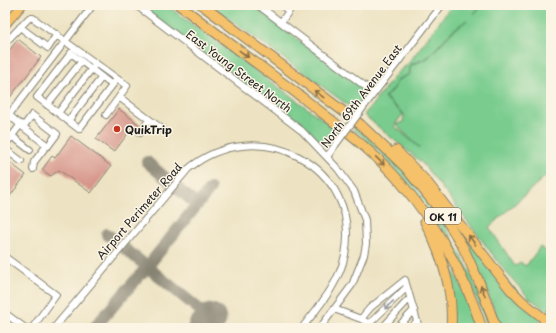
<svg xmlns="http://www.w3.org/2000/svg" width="556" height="333" viewBox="0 0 556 333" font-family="'Playpen Sans',sans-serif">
  <rect width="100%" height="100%" fill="#fcf5e5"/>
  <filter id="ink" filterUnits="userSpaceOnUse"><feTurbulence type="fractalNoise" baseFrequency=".025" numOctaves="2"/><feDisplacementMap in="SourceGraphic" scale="8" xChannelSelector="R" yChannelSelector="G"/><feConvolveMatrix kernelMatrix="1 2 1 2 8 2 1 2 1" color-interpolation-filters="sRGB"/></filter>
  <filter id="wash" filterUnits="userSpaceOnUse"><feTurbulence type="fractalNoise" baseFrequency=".012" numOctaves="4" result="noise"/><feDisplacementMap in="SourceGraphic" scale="16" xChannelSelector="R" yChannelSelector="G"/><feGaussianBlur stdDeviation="0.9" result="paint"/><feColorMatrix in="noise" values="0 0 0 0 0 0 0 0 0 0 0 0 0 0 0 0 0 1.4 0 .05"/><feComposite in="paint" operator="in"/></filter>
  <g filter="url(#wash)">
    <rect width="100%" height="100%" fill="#ede3c3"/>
    <!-- green -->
    <path fill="#79cc8e" stroke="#4a7455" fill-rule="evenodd" d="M144 5H166L340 132 329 146H326L153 16Z
      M210 5H252L363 88 367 93V97L356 111Z
      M452 5H481L474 14 482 5H551V171L489 227 515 266 521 263 526 266 540 247 551 255V308L548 311 529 298 505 271 449 197 422 163 364 115 398 72 408 64ZM467 20 452 32 428 58 410 66V74L398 80 393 90 385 97 404 114 403 122 396 125 420 148 394 126 403 114 384 97 393 90 397 80 409 74 410 65 428 57 452 31Z
      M356 126 396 162 438 214 471 273 493 328H488C467 268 442 223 401 176 387 159 371 142 353 130Z
      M452 220 542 319 536 328H501C487 290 473 255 452 220Z
      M443 250 466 296 477 328H453L441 251Z"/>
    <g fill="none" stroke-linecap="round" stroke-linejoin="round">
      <!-- taxiway -->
      <path stroke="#848070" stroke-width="12" d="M147 162 197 205
        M107 234 211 319
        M94 328 147 267 210 189"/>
      <!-- runway -->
      <path stroke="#848070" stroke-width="31" d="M203 328 211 319"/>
    </g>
    <g id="blocks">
      <!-- building -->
      <path fill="#d7968b" d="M18 39 41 57 5 104V56Z
        M119 109 140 125 136 131 132 128 114 152 96 139Z
        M71 136 111 166 91 193 59 170 51 176 42 170 52 156 55 158Z
        M5 159 26 175 7 200 5 198Z"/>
    </g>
  </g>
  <g filter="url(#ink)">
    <use href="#blocks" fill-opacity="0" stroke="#848070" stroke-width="1"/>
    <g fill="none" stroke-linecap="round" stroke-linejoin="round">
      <defs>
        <path id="minor" d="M136 5 302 131 338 169 354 191 365 220 366 244 364 255 352 285 320 328
          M258 5 374 93
          M5 7 7 5
          M281 22 289 11 281 5
          M20 27 48 48 57 34
          M5 43 29 18H33L127 86 119 97
          M112 85 71 53 37 97 79 129 117 79
          M47 105 81 62
          M365 105 442 5
          M58 113 93 67
          M9 115 23 127 48 146 57 134 32 115 23 127
          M106 115 119 97 162 129
          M5 120 93 5
          M68 121 102 77
          M140 133 149 120
          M12 136 30 150
          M5 145 21 124
          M5 149 21 161
          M327 157 336 144
          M33 169 34 162 47 145
          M5 257 56 295 33 327 30 328
          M334 309 361 319 377 328
          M5 316 6 314 25 328
          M361 319 370 308 405 280 419 328
          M370 323 407 287
          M54 328 188 169C257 112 363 165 345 255 339 284 319 306 302 328
          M382 328 410 298
          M397 328 414 310
          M411 328 417 321"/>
        <path id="major" d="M5 25 22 5
          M540 328 551 314"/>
        <path id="highway" d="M179 5C220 36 261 67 303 98 337 125 373 150 401 183 438 226 464 275 482 328
          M202 5 360 124 405 167 442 213 463 247 480 284 496 328
          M396 150 427 182 510 289 523 302 551 324
          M425 222C442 255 454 290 451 328"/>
      </defs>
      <!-- minor casing -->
      <use href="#minor" stroke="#848070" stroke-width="8"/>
      <!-- major casing -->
      <use href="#major" stroke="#848070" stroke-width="10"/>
      <!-- highway casing -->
      <use href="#highway" stroke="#848070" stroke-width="11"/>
      <!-- minor -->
      <use href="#minor" stroke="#fff" stroke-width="6"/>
      <!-- major -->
      <use href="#major" stroke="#f5c16b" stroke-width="8"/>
      <!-- highway -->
      <use href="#highway" stroke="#f5c16b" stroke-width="9"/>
      <defs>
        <path id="minor-bridge" d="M336 144 365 105"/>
      </defs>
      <!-- minor-bridge casing -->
      <use href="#minor-bridge" stroke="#848070" stroke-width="8" stroke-linecap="butt"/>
      <!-- minor-bridge -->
      <use href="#minor-bridge" stroke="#fff" stroke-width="6"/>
    </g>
    <!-- one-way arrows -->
    <defs><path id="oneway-shaft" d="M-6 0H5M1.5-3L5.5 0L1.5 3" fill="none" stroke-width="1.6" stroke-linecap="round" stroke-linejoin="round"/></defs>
    <g stroke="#886e44">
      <use href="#oneway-shaft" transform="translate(244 54) rotate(37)"/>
      <use href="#oneway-shaft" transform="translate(319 94) rotate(-143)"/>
      <use href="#oneway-shaft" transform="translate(380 161) rotate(44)"/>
      <use href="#oneway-shaft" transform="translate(472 240) rotate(-127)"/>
      <use href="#oneway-shaft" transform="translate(483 291) rotate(-111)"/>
    </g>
    <use stroke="#999" href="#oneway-shaft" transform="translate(389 305) rotate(136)"/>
  </g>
  <!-- markers -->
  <circle fill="#c8321e" stroke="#fcf5e5" stroke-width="1.5" cx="117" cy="129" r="4"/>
  <g text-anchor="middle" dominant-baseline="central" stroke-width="3" stroke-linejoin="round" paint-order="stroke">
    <!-- shield labels -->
    <rect fill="#fcf5e5" stroke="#5f5d58" stroke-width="1" x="425" y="208" width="36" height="16" rx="3"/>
    <g font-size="10" font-weight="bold" fill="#1c1c1c">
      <text x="443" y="216">OK 11</text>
    </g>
    <!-- street labels -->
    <g font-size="11" fill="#1c1c1c" stroke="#fcf5e5">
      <text transform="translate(239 71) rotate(37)">East Young Street North</text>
      <text transform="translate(361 96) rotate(-53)">North 69th Avenue East</text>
      <text transform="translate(139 211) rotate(-49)">Airport Perimeter Road</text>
    </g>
    <!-- poi labels -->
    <g font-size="11" font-weight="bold" fill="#1c1c1c" stroke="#fcf5e5" text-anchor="start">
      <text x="125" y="129">QuikTrip</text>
    </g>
  </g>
  <!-- margin -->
  <rect width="556" height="333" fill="none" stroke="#fcf5e5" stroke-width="20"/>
</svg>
